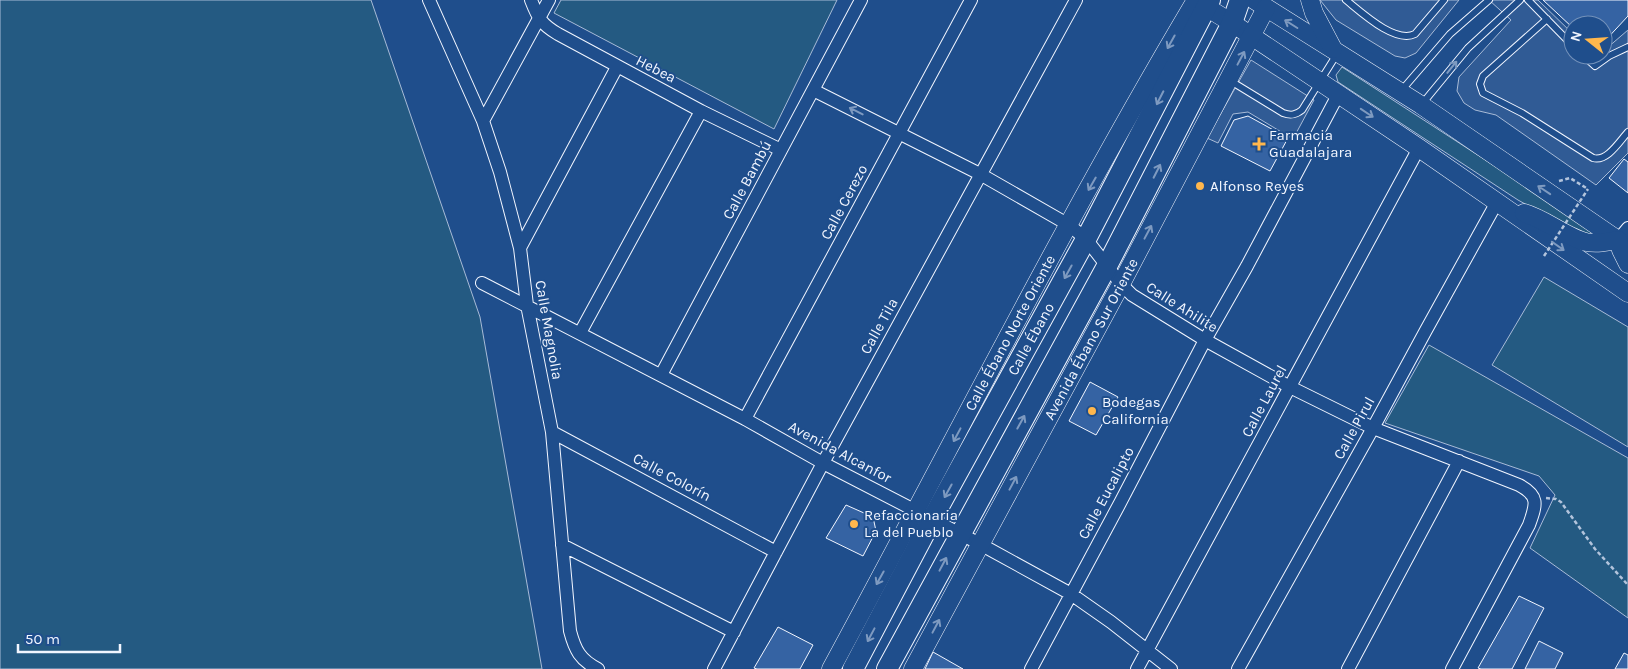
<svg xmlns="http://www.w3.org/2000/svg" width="1628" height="669" viewBox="0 0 1628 669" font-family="Karla,sans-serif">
  <rect width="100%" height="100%" fill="#1f4e8c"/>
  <!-- green -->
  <path fill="#245a82" stroke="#a8bbd7" d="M0 0H371L480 317 542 669H0Z
    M561 0H837L774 129 554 13Z
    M1342 67 1598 233 1591 241 1518 200 1338 82 1336 75Z
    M1544 277 1628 327V447L1492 365Z
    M1429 345 1628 458V618L1530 548 1555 495 1539 476 1385 423Z"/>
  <!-- parking -->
  <path fill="#305b95" stroke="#a8bbd7" d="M1320 0H1459L1416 53 1405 58 1395 56 1336 20Z
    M1489 0H1538L1573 34V55H1603V49L1607 48 1628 30V153L1596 185 1496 115 1475 110 1464 103 1457 91 1459 77 1511 20Z
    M1251 60 1314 100 1293 139 1248 112 1233 114 1218 143 1207 138Z"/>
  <!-- building -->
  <path fill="#3563a3" stroke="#f2f6ff" d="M1543 0H1628V16L1603 43V25H1573V28Z
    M1248 116 1288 138 1270 171 1221 146 1234 120Z
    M1624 159 1628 162V193L1609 178Z
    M1090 382 1118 397 1096 435 1069 421Z
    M846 505 873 517 876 531 863 556 826 538Z
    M1519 596 1544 608 1512 669H1481L1478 668Z
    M778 627 813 645 800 669H757L754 668Z
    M1539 641 1563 653 1555 669H1525Z
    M933 652 963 669H925Z
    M1624 653 1628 655V669H1615Z"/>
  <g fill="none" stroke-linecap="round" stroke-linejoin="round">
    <defs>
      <path id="lane" d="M1346 0C1361 12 1395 44 1415 34L1444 0
        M1528 0 1573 46
        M1547 19 1483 76 1480 84 1483 93 1522 113 1593 158C1607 162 1619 142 1628 132
        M1583 55 1595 66 1609 56 1628 47
        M1229 80 1283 113C1291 116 1296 115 1302 110L1337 54
        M1401 91 1450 34 1489 0
        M1422 104 1468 48 1520 0"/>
      <path id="street" d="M429 0 483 121 500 172 520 248 527 305 552 432 570 631C575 650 580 660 598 669
        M531 0C538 18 541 24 558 34L701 111 781 150
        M813 90 980 174 1069 225 1086 239 1121 284 1132 295 1205 340 1290 387 1373 428 1519 485C1540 496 1536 505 1529 525L1452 669
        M483 121 549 0
        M1618 240 1628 228
        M520 248 617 67
        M482 283 745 419 823 463 980 544 1071 594 1111 622 1171 669
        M580 333 701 111
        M661 375 861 0
        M745 419 971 0
        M552 432 776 552
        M562 545 734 632
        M714 669 823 463 1076 0
        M1031 669 1120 503 1205 340 1247 266 1338 95
        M1137 669 1419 148
        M1238 669 1373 428 1425 332 1497 202
        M1348 669 1459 461"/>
      <g id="secondary">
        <path d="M1195 0 1232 23 1419 148 1628 293"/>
        <path d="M1254 0 1421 105 1628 247"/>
        <path d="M1310 0 1314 13 1333 49"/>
        <path d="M1524 213C1545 219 1568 238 1586 242 1597 244 1607 242 1618 240L1621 250 1628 264"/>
        <path id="s1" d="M831 669C952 446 1066 218 1196 0"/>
        <path id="s2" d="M913 669 1121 284 1266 8"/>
      </g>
      <g id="primary">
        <path id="s3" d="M853 669 932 519 1086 239 1210 0"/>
        <path d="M887 669 1107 266 1232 23 1240 0"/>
      </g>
    </defs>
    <!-- lane casing -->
    <use href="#lane" stroke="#f2f6ff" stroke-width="8"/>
    <!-- street casing -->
    <use href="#street" stroke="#f2f6ff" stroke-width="14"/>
    <!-- secondary casing -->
    <use href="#secondary" stroke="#f2f6ff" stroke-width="19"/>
    <!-- primary casing -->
    <use href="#primary" stroke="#f2f6ff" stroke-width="22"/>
    <!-- path -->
    <path stroke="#b3c4dc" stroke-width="2.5" stroke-dasharray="4 2.5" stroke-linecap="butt" d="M1559 181 1570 178 1588 189
      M1546 498 1556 499 1561 502 1595 549 1628 585"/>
    <!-- lane -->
    <use href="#lane" stroke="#1f4e8c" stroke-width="6"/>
    <!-- street -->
    <use href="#street" stroke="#1f4e8c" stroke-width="12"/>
    <!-- secondary -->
    <use href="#secondary" stroke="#1f4e8c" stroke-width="18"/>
    <!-- primary -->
    <use href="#primary" stroke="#1f4e8c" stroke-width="20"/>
    <!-- path-bridge -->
    <path stroke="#b3c4dc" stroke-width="2.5" stroke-dasharray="4 2.5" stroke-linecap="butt" d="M1544 256 1588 189"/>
  </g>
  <!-- one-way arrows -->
  <defs><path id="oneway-shaft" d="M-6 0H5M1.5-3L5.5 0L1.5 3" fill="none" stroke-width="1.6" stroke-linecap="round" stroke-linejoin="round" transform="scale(1.25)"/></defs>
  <g stroke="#7e9ac0">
    <use href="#oneway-shaft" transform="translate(1291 24) rotate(-148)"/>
    <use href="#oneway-shaft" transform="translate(1171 42) rotate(119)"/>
    <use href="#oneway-shaft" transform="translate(1241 58) rotate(-62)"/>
    <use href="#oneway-shaft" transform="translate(1452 67) rotate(-51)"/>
    <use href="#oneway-shaft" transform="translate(1160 98) rotate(117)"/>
    <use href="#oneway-shaft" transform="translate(856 111) rotate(-153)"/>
    <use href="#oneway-shaft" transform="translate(1367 113) rotate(34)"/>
    <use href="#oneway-shaft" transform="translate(1157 171) rotate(-63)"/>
    <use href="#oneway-shaft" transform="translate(1092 184) rotate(120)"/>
    <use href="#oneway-shaft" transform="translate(1544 190) rotate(-146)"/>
    <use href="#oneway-shaft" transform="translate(1148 232) rotate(-62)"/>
    <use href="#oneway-shaft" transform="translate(1558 246) rotate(35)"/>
    <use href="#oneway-shaft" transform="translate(1068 272) rotate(119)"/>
    <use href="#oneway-shaft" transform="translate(1021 422) rotate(-61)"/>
    <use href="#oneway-shaft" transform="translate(957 435) rotate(118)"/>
    <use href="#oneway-shaft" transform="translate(1013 483) rotate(-62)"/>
    <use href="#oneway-shaft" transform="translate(948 491) rotate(119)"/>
    <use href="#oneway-shaft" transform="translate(943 564) rotate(-62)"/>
    <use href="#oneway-shaft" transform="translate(880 578) rotate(119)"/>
    <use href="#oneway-shaft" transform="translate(936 626) rotate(-62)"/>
    <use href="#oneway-shaft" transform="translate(871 635) rotate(118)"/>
  </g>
  <!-- markers -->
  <g fill="#ffb74d" stroke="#1f4e8c" stroke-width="2">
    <path d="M1256.5 136.5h5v5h5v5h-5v5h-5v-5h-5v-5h5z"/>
    <circle cx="1200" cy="186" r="5"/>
    <circle cx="1092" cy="411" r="5"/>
    <circle cx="854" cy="524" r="5"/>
  </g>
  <g text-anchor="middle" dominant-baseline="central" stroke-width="4" stroke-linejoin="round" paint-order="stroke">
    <!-- street labels -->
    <g font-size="15" fill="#f2f6ff" stroke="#1f4e8c">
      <text transform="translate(656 69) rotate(27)">Hebea</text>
      <text transform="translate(747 180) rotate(-62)">Calle Bambú</text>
      <text transform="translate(844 202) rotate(-62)">Calle Cerezo</text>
      <text transform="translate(1182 307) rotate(32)">Calle Ahilite</text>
      <text transform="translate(879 326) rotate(-61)">Calle Tila</text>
      <text transform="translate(549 330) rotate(80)">Calle Magnolia</text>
      <text stroke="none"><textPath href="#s1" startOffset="381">Calle Ébano Norte Oriente</textPath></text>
      <text stroke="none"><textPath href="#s3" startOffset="375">Calle Ébano</textPath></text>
      <text stroke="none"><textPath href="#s2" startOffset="375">Avenida Ébano Sur Oriente</textPath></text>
      <text transform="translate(1264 401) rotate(-62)">Calle Laurel</text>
      <text transform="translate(1354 428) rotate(-61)">Calle Pirul</text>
      <text transform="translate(840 452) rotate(28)">Avenida Alcanfor</text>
      <text transform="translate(672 477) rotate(28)">Calle Colorín</text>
      <text transform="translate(1106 493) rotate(-62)">Calle Eucalipto</text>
    </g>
    <!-- poi labels -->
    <g font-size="15" fill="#f2f6ff" stroke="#1f4e8c" text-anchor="start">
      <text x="1269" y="135">Farmacia<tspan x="1269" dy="17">Guadalajara</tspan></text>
      <text x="1210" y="186">Alfonso Reyes</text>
      <text x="1102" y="402">Bodegas<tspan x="1102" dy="17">California</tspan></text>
      <text x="864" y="515">Refaccionaria<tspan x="864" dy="17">La del Pueblo</tspan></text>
    </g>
  </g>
  <!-- north arrow -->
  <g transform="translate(1588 40) rotate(287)"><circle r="24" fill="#1f4e8c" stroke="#7391ba"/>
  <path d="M0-4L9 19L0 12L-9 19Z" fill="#ffb74d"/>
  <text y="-8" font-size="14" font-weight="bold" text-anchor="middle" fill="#f2f6ff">N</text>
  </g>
  <!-- scale -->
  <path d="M18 644v8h102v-8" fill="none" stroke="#f2f6ff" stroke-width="2.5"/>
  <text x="25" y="644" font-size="15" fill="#f2f6ff" stroke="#1f4e8c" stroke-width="4" paint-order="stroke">50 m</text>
</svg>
